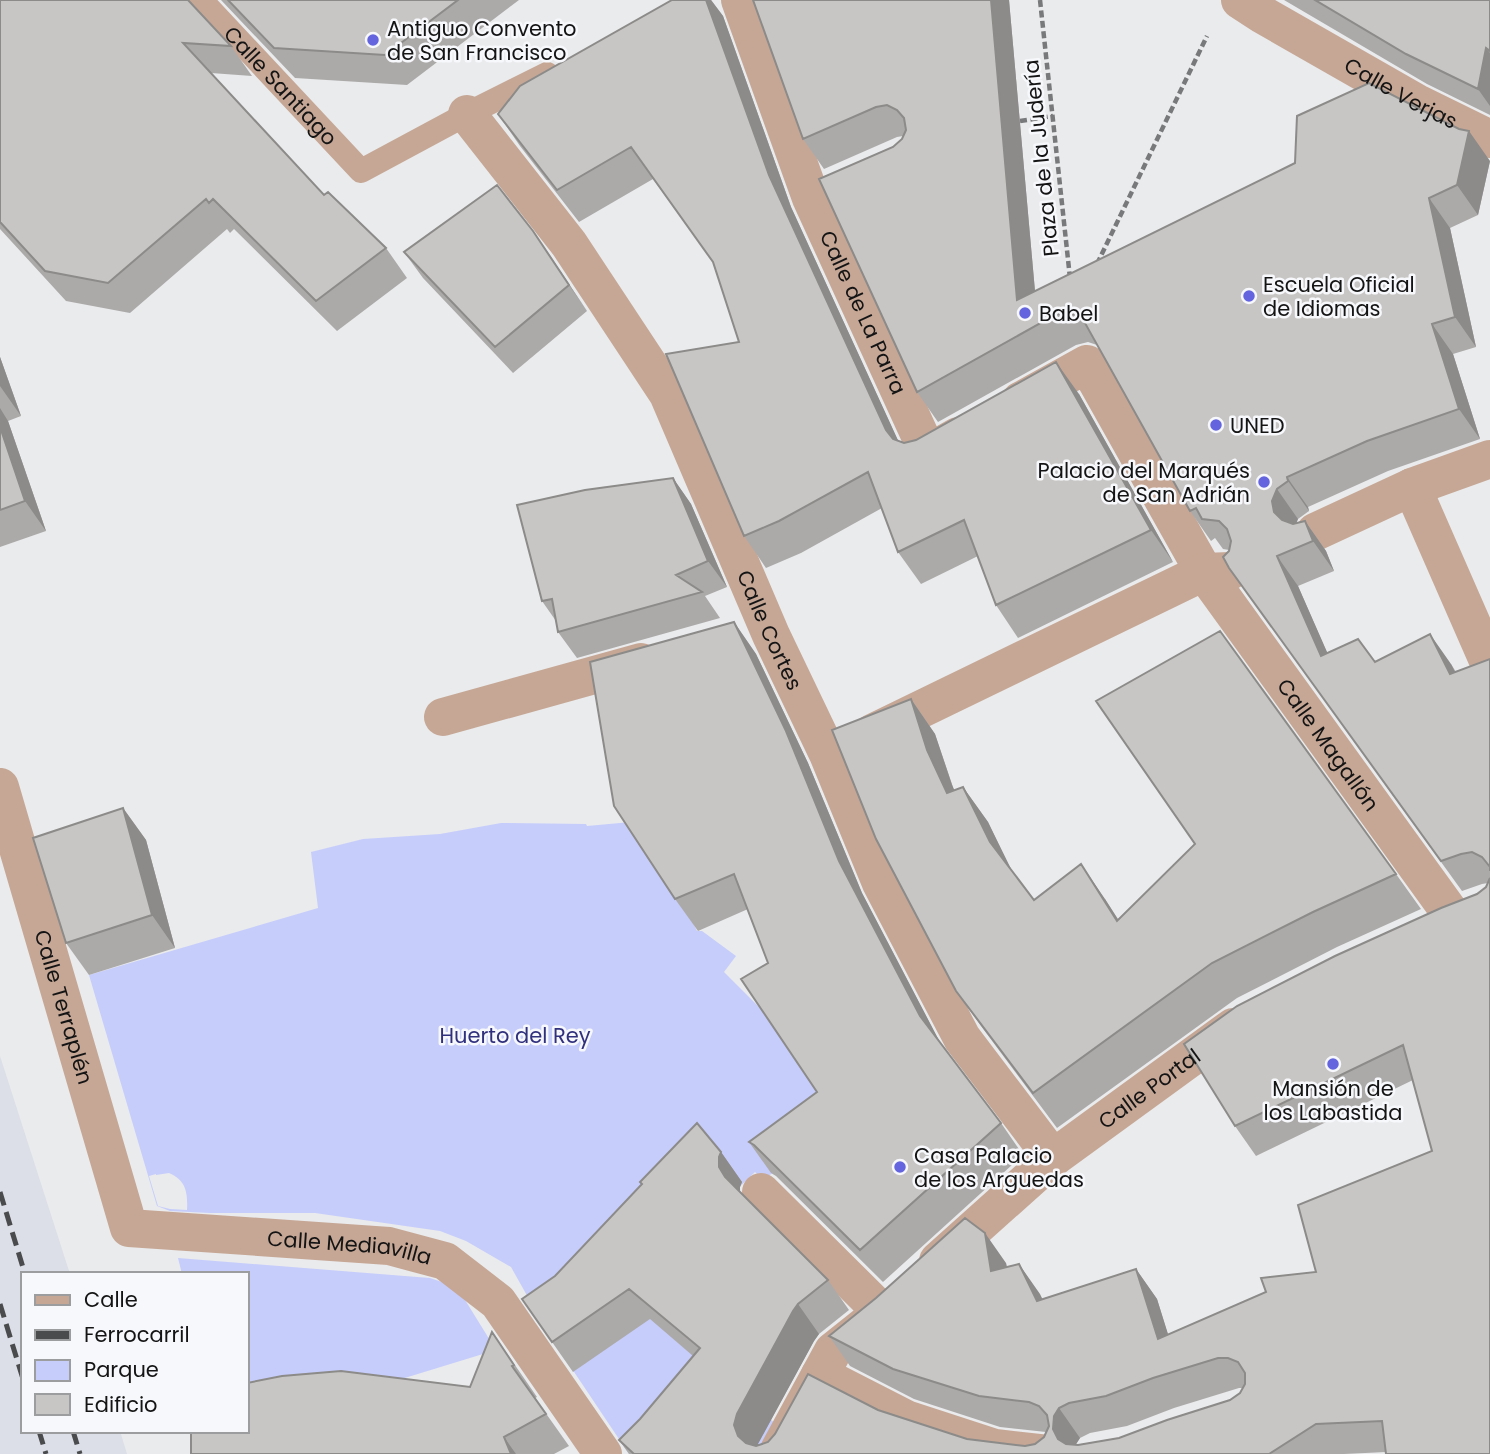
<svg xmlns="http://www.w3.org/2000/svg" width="1490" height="1454" viewBox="0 0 1490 1454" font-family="Poppins,sans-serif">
  <rect width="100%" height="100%" fill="#eaebed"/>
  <!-- built -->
  <path fill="#dcdee8" d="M0 1056 70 1274H23V1431H120L127 1454H0Z"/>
  <!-- green -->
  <path fill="#c6cdfb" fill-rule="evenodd" d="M642 821 697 931H702L736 956 724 972 763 1011 845 1120 763 1180 755 1172 686 1239 676 1341 776 1424 760 1451 629 1454 548 1333 511 1267 466 1241 440 1231 315 1213H210L170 1211 157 1206 89 975 318 908 311 852 363 839 440 834 501 823 586 824 587 826ZM169 1173C186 1180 188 1193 187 1210L170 1209 158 1206 149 1176 156 1174V1175Z
    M178 1258 430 1278 457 1287 496 1350 346 1396 247 1409V1274H182Z"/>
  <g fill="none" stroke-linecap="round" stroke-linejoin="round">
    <!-- path -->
    <path stroke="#78797a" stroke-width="4.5" stroke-dasharray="7 3.5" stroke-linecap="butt" d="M1040 0 1070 278
      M1020 121 1053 116
      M1097 264 1207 36"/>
    <!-- service -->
    <path stroke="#c6a795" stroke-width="24" id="s1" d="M201 0 361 171 467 114 547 74"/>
    <!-- pedestrian -->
    <g stroke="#c6a795" stroke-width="38">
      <path id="s2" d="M740 0 811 198 928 453 958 436"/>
      <path id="s3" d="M1240 0 1263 15 1417 103 1490 139"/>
      <path id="s4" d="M467 114 569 244 668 394 771 635 828 754 881 883 962 1038 1053 1158"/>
      <path id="s5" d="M1020 401 1087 364 1204 572 1454 918"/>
      <path d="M1412 487 1490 665"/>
      <path d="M1315 532 1412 487 1490 459"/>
      <path d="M443 717 641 662"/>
      <path d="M872 733 1204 572 1230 571"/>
      <path d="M761 1192 882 1312"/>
      <path id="s6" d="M938 1261 1053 1158 1233 1027"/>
      <path d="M820 1375 906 1419 995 1448 1048 1454"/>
      <path d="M777 1454 833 1351 877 1316"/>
    </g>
    <!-- minor -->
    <path stroke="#c6a795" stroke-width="38" id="s7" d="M0 787 129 1228 389 1246 445 1261 498 1302 603 1454"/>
    <!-- rail -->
    <path stroke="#4a4b4c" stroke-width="5" stroke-dasharray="14 7" stroke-linecap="butt" d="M0 1192 25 1274
      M0 1304 23 1379
      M39 1431 46 1454
      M73 1431 80 1454"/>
  </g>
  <!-- wall -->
  <path fill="#acaaa9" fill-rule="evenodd" d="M0 0 231 46 252 76 211 73 324 195 386 248 407 278 337 331 234 229 230 233 227 229 130 313 66 301 0 229Z
    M221 0H519L407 85 295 78Z
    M672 0H711L723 16 791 207 898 441 904 443 916 440 1079 394 1173 562 1018 638 996 605 978 556 921 584 898 552 882 508 801 553 766 568 744 536 739 342 714 263 653 179 579 222 520 146 498 114Z
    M753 0H1009L1035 291 1490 161 1478 215 1450 228 1476 347 1453 354 1480 439 1388 471 1308 507 1309 511 1298 519 1296 523 1305 521 1326 551 1334 571 1298 586 1327 653 1375 662 1451 664 1456 672 1490 659V1454L1386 1452 1344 1454H629L619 1440 640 1419 693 1356 650 1319 573 1372 522 1299 555 1276 721 1152 742 1182 740 1187V1193L828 1280 849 1310 819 1334 814 1341 757 1445 878 1410 967 1439 1025 1446 1035 1444 1044 1437 1046 1432 1000 1427 914 1399 850 1366 829 1336 1006 1263 1007 1267 1019 1264 1042 1299 1136 1269 1157 1299 1168 1335 1316 1272 1432 1151 1413 1080 1256 1156 1235 1126 1477 894 1486 887 1488 883 1482 884 1462 891 1229 568V550L1223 549 1215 538 1211 541 1190 511 1097 345 1088 342 1076 345 938 422 917 392 893 147 902 139 903 136 897 137 824 169 803 139ZM1239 1388H1243L1240 1393 1230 1400 1119 1438 1075 1445 1080 1438 1090 1433 1127 1426 1174 1408Z
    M1284 0H1490V115L1427 84Z
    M533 231 587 311 513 373 423 278 404 252Z
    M0 357 21 416 8 421 46 531 0 547Z
    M673 478 691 504 727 587 705 596 720 618 577 658 558 632 556 621 542 601Z
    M734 622 756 654 808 763 862 893 939 1041 1001 1123 1023 1155 883 1282 776 1176 771 1173 749 1142 817 1092 748 909 698 931 675 899Z
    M911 699 935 734 954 790 963 787 988 822 1011 871 1034 900 1105 899 1118 919 1396 874 1421 909 1337 947 1237 998 1057 1128 981 1026 956 991Z
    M123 808 146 840 175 948 89 975 66 943Z
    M492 1332 537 1397 535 1398 569 1446 554 1454H191L470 1387Z"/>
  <!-- shaded-wall -->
  <path fill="#8c8b89" d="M706 0H711L723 16 791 207 908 462 886 430 769 175Z
    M991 0H1009L1038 325 1017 300Z
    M1486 48 1490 53V106L1478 89Z
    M1469 131 1490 161 1478 215 1457 185Z
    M1429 198 1450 228 1476 347 1455 317Z
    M533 231 551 257 587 311 569 285Z
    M1432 324 1453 354 1480 439 1459 409Z
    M0 357 21 416 0 386Z
    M1056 362 1079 394 1173 562 1151 530Z
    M0 408 8 421 46 531 25 501 0 427Z
    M1287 477 1308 507 1309 511 1288 481Z
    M673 478 691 504 727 587 708 561Z
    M1277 489 1298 519 1293 531 1296 542 1274 512 1272 501Z
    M1305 521 1326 551 1334 571 1313 541Z
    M1277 556 1298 586 1342 686 1321 656Z
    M734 622 756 654 808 763 862 893 943 1048 920 1016 839 861Z
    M1430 634 1451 664 1471 704 1450 674Z
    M911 699 935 734 952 785 971 828 947 793 927 750Z
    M963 787 988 822 1015 877 990 842Z
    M123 808 146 840 175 948 152 915Z
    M1081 864 1105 899 1141 956 1117 921Z
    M721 1152 742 1182 740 1187V1197L725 1177 719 1167V1157Z
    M985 1233 1006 1263 1012 1301 991 1271Z
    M1019 1264 1040 1294 1058 1331 1037 1301Z
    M1136 1269 1157 1299 1179 1369 1158 1339Z
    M798 1304 819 1334 814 1341 758 1444 756 1454 738 1436 734 1425 737 1414 793 1311Z
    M1059 1408 1080 1438 1075 1446 1074 1454 1058 1439 1053 1429 1054 1416Z
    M504 1437 516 1454H511Z"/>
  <!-- building -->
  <path fill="#c8c6c4" stroke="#8c8b89" stroke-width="2" fill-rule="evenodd" d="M0 0H188L231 46 183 43 324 195 328 192 386 248 316 301 213 199 209 203 206 199 108 283 45 271 0 222Z
    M228 0H458L385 55 274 48Z
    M672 0H706L769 175 886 430 893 439 904 443 916 440 1056 362 1151 530 996 605 964 520 898 552 868 472 779 521 744 536 666 354 739 342 713 262 631 147 557 190 498 114 520 86Z
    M753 0H991L1017 300 1295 163 1297 116 1369 83 1459 129 1469 131 1457 185 1429 198 1455 317 1432 324 1459 409 1367 441 1287 477 1288 481 1277 489 1272 501 1274 512 1282 520 1293 524 1305 521 1313 541 1277 556 1321 656 1358 639 1375 662 1430 634 1450 674 1490 659V871V867L1482 857 1472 852 1461 854 1441 861 1229 568 1223 557 1229 551 1231 541 1227 529 1219 521 1202 519 1196 508 1190 511 1085 323 1078 316 1067 312 1055 315 917 392 819 179 893 147 902 139 906 130 904 118 897 110 887 105 876 107 803 139Z
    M1315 0H1490V51L1486 48 1478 89 1406 54Z
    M497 185 533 231 569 285 495 347 404 252Z
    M0 427 25 501 0 510Z
    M673 478 708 561 676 575 702 592 558 632 552 599 542 601 517 505 585 490Z
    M734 622 786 731 839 861 920 1016 1001 1123 860 1250 754 1145 749 1142 817 1092 741 979 768 963 734 874 675 899 614 806 590 662Z
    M1220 631 1396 874 1313 912 1212 963 1033 1093 956 991 876 839 832 730 911 699 927 750 947 793 963 787 990 842 1034 900 1081 864 1117 921 1195 844 1096 701Z
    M123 808 152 915 66 943 33 838Z
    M1490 878V1454H1386L1382 1421 1316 1424 1269 1454H634L619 1440 640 1419 700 1348 629 1289 552 1342 522 1299 555 1276 642 1184 640 1182 697 1123 721 1152 719 1157V1167L725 1177 828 1280 798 1304 793 1311 737 1414 734 1425 738 1436 746 1443 756 1446 768 1442 775 1434 808 1374 878 1410 967 1439 1025 1446 1035 1444 1044 1437 1049 1426 1047 1415 1039 1406 1029 1402 979 1396 893 1369 829 1336 876 1298 965 1218 985 1233 991 1271 1019 1264 1037 1301 1136 1269 1158 1339 1266 1292 1261 1278 1316 1272 1298 1205 1432 1151 1403 1045 1235 1126 1184 1044 1237 1006 1335 956 1441 908 1477 894 1486 887ZM1218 1358H1228L1238 1362 1245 1373V1384L1240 1393 1230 1400 1167 1420 1119 1438 1078 1445 1066 1444 1058 1439 1053 1429 1054 1416 1059 1408 1069 1403 1106 1396 1153 1378Z
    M492 1332 514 1365 512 1366 546 1414 504 1437 511 1454H191V1431H247V1383L282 1376 341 1371 470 1387Z"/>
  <!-- markers -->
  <g fill="#6465de" stroke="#f7f8fb" stroke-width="2.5">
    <circle cx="373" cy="40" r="7"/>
    <circle cx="1249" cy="296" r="7"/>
    <circle cx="1025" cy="313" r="7"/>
    <circle cx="1216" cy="425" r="7"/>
    <circle cx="1264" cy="482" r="7"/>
    <circle cx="1333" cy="1064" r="7"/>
    <circle cx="900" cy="1167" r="7"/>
  </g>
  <g text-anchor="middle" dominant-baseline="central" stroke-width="5" stroke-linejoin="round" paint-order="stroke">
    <!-- poi labels -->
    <g font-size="21" fill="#141415" stroke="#f7f8fb" text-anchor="start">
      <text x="387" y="28">Antiguo Convento<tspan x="387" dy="24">de San Francisco</tspan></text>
      <text x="1263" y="284">Escuela Oficial<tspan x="1263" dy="24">de Idiomas</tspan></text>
      <text x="1039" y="313">Babel</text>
      <text x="1230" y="425">UNED</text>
      <text x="1250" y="470" text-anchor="end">Palacio del Marqués<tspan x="1250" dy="24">de San Adrián</tspan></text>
      <text x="1333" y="1088" text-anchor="middle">Mansión de<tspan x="1333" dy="24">los Labastida</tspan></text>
      <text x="914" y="1155">Casa Palacio<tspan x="914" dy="24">de los Arguedas</tspan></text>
    </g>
    <!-- street labels -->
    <g font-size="21" fill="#141415" stroke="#f7f8fb">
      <text stroke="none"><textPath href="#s1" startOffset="117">Calle Santiago</textPath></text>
      <text stroke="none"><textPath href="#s3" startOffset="186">Calle Verjas</textPath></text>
      <text transform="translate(1041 158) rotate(-96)">Plaza de la Judería</text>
      <text stroke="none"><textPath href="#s2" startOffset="336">Calle de La Parra</textPath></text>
      <text stroke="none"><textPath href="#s4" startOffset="602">Calle Cortes</textPath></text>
      <text stroke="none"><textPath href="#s5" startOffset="528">Calle Magallón</textPath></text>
      <text stroke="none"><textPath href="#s7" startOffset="229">Calle Terraplén</textPath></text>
      <text stroke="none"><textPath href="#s6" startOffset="273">Calle Portal</textPath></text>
      <text stroke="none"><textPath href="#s7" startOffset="681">Calle Mediavilla</textPath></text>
    </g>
    <!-- park labels -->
    <g font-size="21" fill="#31307e" stroke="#f7f8fb">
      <text x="515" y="1035">Huerto del Rey</text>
    </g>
  </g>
  <!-- legend -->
  <rect x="21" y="1272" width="228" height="161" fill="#f7f8fb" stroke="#9c9d9f" stroke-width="2"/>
  <rect x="35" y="1295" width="35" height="10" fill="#c6a795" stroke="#9c9d9f" stroke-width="2"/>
  <text x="84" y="1307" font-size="21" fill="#141415">Calle</text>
  <rect x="35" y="1330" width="35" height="10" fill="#4a4b4c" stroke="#9c9d9f" stroke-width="2"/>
  <text x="84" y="1342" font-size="21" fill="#141415">Ferrocarril</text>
  <rect x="35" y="1360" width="35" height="21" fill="#c6cdfb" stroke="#9c9d9f" stroke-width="2"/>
  <text x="84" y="1377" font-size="21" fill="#141415">Parque</text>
  <rect x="35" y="1394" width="35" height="21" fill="#c8c6c4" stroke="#9c9d9f" stroke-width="2"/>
  <text x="84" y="1412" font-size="21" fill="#141415">Edificio</text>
</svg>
